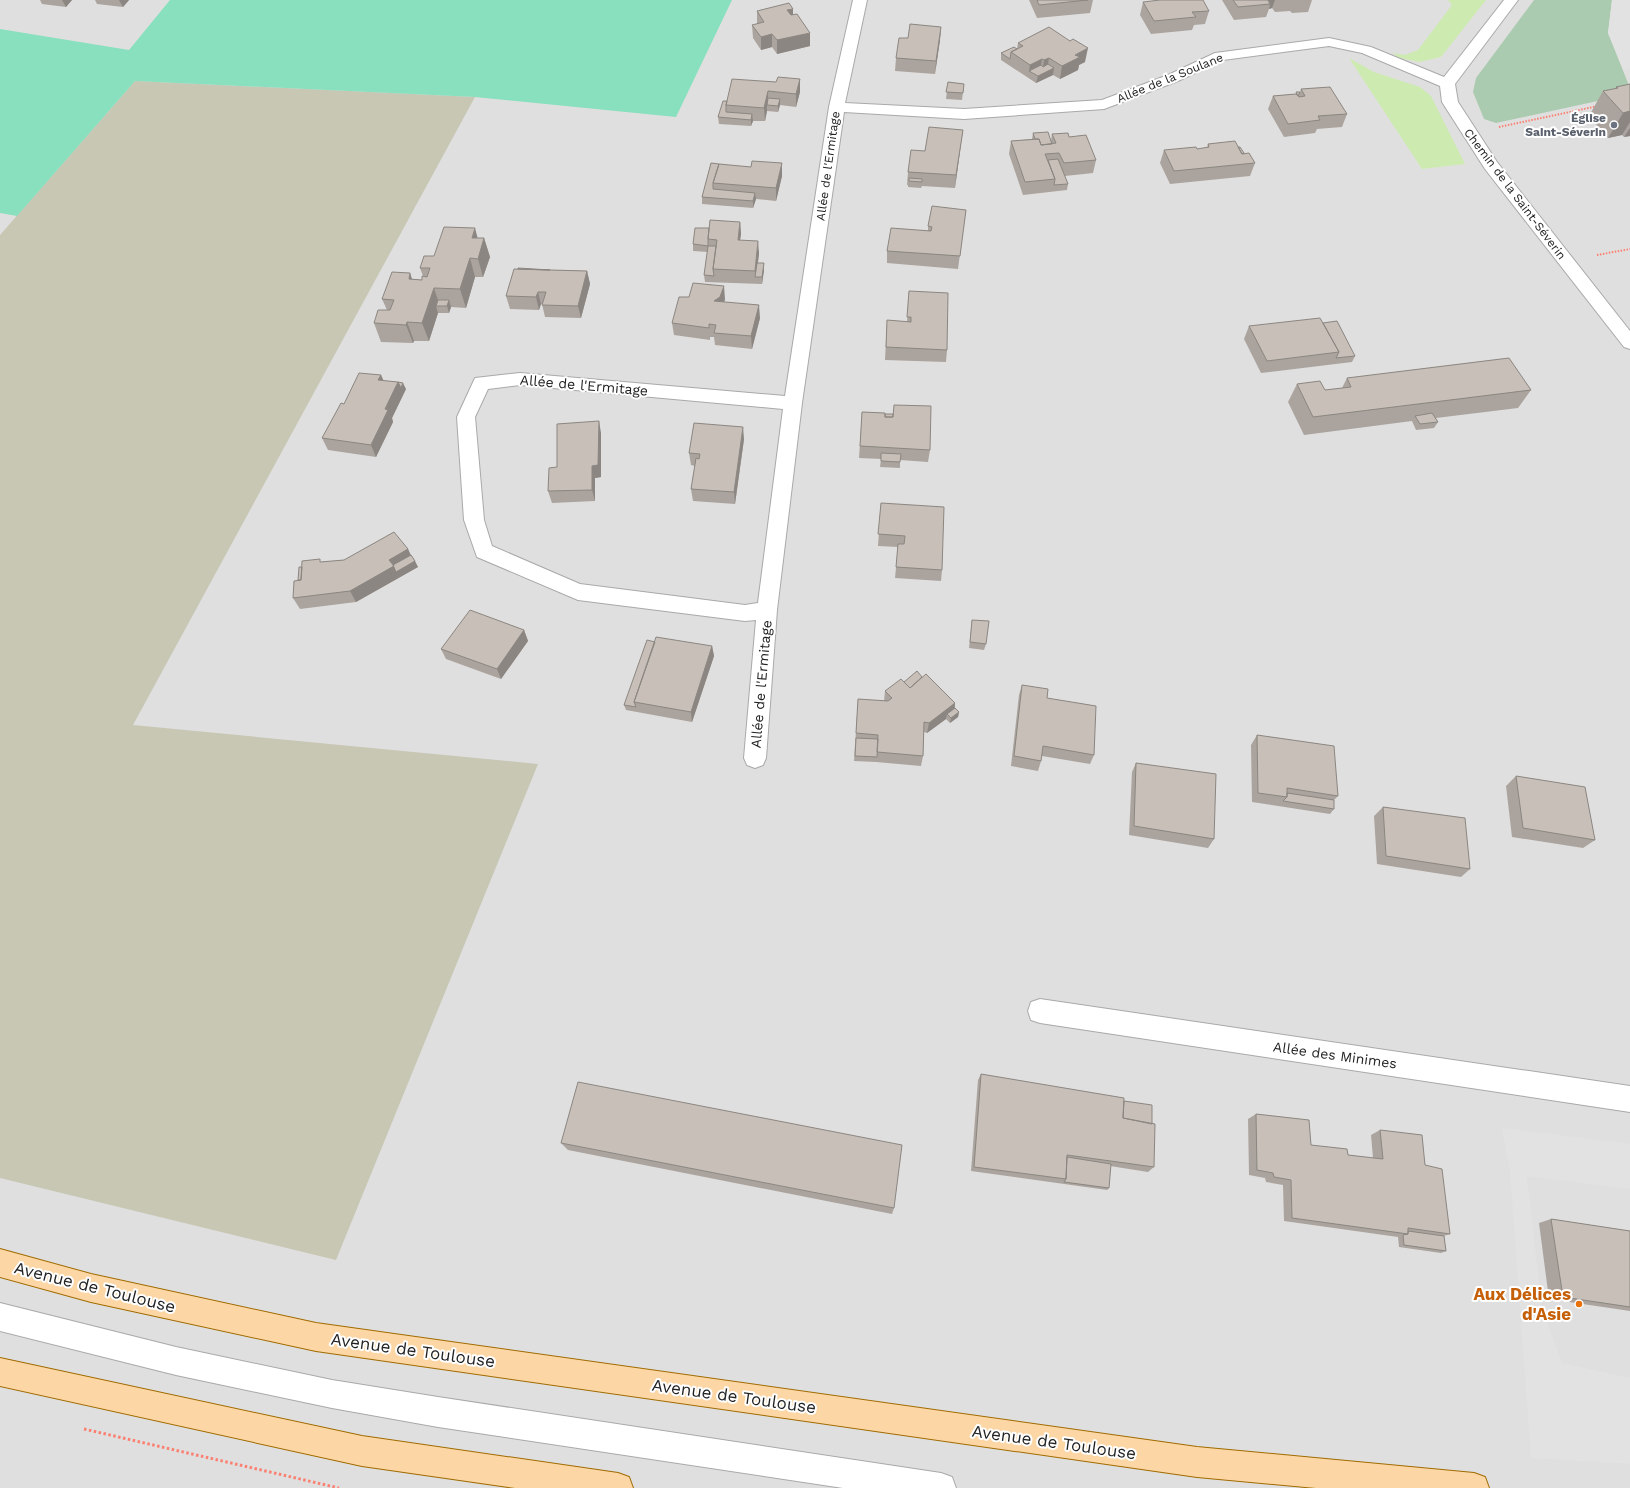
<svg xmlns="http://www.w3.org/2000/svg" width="1630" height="1488" viewBox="0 0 1630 1488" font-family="'Work Sans',sans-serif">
  <rect width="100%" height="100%" fill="#f2efe9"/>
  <!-- residential -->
  <path fill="#e0dfdf" d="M0 0H1630V1488H0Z"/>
  <!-- construction -->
  <path fill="#c7c7b4" d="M135 81 475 97 133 725 538 764 336 1260 0 1178V235Z"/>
  <!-- grass -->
  <path fill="#cdebb0" d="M1448 0H1486L1441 57 1419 62 1400 58 1392 53 1405 55 1418 50 1452 5Z
    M1349 58 1374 72 1420 87 1431 96 1465 164 1422 169Z"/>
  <!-- cemetery -->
  <path fill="#aacbaf" d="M1534 0H1612L1608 33 1630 88V94L1496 123 1484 119 1473 92 1476 78Z"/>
  <!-- pitch -->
  <path fill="#88e0be" d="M170 0H732L676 117 475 97 135 81 17 216 0 213V29L129 50Z"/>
  <!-- parking -->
  <path fill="#e2e2e2" d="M1612 0H1630V69L1624 71 1608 33Z
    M1502 1128 1630 1144V1189L1527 1176 1542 1309 1562 1363 1630 1378V1464L1531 1458 1510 1171Z"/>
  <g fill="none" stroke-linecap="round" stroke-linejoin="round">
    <defs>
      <path id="minor" d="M853 0H867L845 103 964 109 1102 100 1168 75 1215 53 1329 38 1371 47 1444 77 1504 0H1518L1455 84 1458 102 1497 162 1630 331V349L1624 347 1485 169 1442 102 1440 86 1362 53 1329 46 1223 60 1178 81 1104 109 964 119 844 112 802 403 777 610 766 758 763 765 755 768 747 765 744 758 756 620 745 621 578 600 477 557 464 520 457 417 475 378 520 373 785 396 829 107ZM520 385 783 409 758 603 745 605 580 584 492 546 484 520 475 417 488 389Z
        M1040 999 1630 1086V1112L1040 1023 1031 1020 1028 1011 1031 1002Z
        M0 1303 176 1347 332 1380 438 1397 941 1473 952 1477 956 1488H843L438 1427 332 1408 176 1375 0 1331Z"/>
      <path id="major" d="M0 1249 91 1274 316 1323 1197 1447 1474 1473 1485 1477 1489 1488H1316L1197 1477 316 1351 91 1302 0 1277Z
        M0 1358 362 1436 618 1473 629 1477 633 1488H515L362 1466 0 1386Z"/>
    </defs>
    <!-- minor casing -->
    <use href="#minor" stroke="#a9a9a9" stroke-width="2"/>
    <!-- major casing -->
    <use href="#major" stroke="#a06b00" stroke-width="2"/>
    <!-- path-far1 -->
    <path stroke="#fa8072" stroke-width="2" stroke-dasharray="1.5 1.5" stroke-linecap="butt" d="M1499 127 1598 106
      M1597 255 1630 249"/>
    <!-- path -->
    <path stroke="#fa8072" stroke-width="3" stroke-dasharray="2.5 2.5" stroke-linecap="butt" d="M84 1429 339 1488"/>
    <!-- minor -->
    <use href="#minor" fill="#fff" fill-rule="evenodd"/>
    <!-- major -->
    <use href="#major" fill="#fcd6a4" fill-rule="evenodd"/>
  </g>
  <!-- wall -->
  <path fill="#aba49e" d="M40 0H72L66 7 42 4Z
    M95 0H129L123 7 97 4Z
    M1029 0H1093L1090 13 1037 18Z
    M1222 0H1312L1308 12 1292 13 1290 11 1275 12 1272 8 1269 9 1266 17 1234 20Z
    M1143 2 1209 11 1205 24 1194 25 1192 30 1151 34 1140 15Z
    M757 11 793 15 810 46 777 54 772 47 761 50 753 38 752 25 757 24Z
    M941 27 940 40 935 74 895 71 896 58 908 38Z
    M1018 43 1085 62 1079 65 1078 70 1060 79 1053 75 1036 83 1001 60V53L1017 49Z
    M800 79V92L796 107 780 105 778 112 767 111 765 121H753L751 126 719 124 718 117 727 101 776 82Z
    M948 82 964 84 962 100 946 99Z
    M1630 84V136L1624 137 1622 135 1608 138 1589 116 1603 91 1615 89 1616 87Z
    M1301 89 1347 114 1342 127 1317 129 1315 133 1284 137 1268 109 1273 96 1296 94V92H1300Z
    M963 130 955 188 922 186 921 188 908 187V185H907L908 172 925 151Z
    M1033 133 1051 141 1052 134 1069 137 1096 160 1093 173 1065 176 1068 184 1067 190 1023 195 1009 154 1011 141 1032 139Z
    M1208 144 1238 147 1244 153 1255 163 1250 176 1170 184 1160 163 1164 150 1197 149 1207 148Z
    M711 163 782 176 776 201 756 199 753 208 702 204V197Z
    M966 210 958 269 887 263V251L928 231V226Z
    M740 222 741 234 740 240 759 253 758 263 764 270 762 284 705 282 704 275 708 252 693 251V244L709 228Z
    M478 238H484L490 257 483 277H475L466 308 451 307 449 313H438L429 341H414L413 343 381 342 374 323 387 310 382 299 410 273 412 279 422 280 423 276 420 268 434 256Z
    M550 270 587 271 590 284 581 318 545 317 542 304H541L539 310 510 309 506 296Z
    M909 291 947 350 946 362 885 360 887 320 907 322Z
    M725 299 724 302 760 318 752 349 715 345 714 337H710V340L674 335 672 323Z
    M1323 323 1355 356 1352 362 1261 373 1244 339 1249 326Z
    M381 375 383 380 406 389 392 418 393 422 376 457 328 450 322 438 344 404Z
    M1347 378 1531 390 1518 408 1436 418 1438 422 1434 428 1416 430 1412 421 1304 435 1288 402 1297 384 1325 390 1342 388Z
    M862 412 885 414 930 450 928 462 900 460V468L880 467 881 459 859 458Z
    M601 433V477L595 478V501L552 503 548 491 557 467Z
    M744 439 735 504 693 501 691 489 695 466 691 465 689 453Z
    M881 503 942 570 941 581 895 578 898 547 878 546Z
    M408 549 411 555 418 567 356 602 300 609 293 598 298 580 322 562 344 560Z
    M972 620 986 644 984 650 969 648Z
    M524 630 528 641 501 679 446 659 441 649Z
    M655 642 712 646 714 656 692 722 626 710 624 705Z
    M922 677 955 703V708L959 712 958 717 950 723 946 719 927 733 924 732 923 756 921 766 876 762 854 761 858 699 884 701 885 691 904 682Z
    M1022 685 1047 698 1094 755 1090 764 1042 756 1041 761 1038 771 1011 766 1019 695Z
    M1257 735 1338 796 1334 800V809L1330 814 1252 802 1251 745Z
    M1136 763 1214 839 1208 848 1129 835 1132 772Z
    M1516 776 1595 840 1583 848 1512 837 1506 786Z
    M1383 807 1470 869 1461 877 1377 864 1374 816Z
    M981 1074 1124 1101 1154 1167 1148 1172 1110 1166 1109 1188 1107 1190 971 1171 978 1080Z
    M1256 1114 1311 1145 1348 1155 1373 1158 1371 1135 1380 1130 1425 1165 1450 1234 1444 1236 1446 1251 1441 1253 1399 1247 1398 1237 1284 1221 1283 1185 1266 1182 1265 1178 1249 1175 1248 1119Z
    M561 1143 894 1208 892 1214 568 1150Z
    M1551 1219 1630 1231V1311L1549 1299 1539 1223Z"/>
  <!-- shaded-wall -->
  <path fill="#8b8681" d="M62 0H72L66 7Z
    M119 0H129L123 7Z
    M1265 0H1275L1272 8 1269 9 1270 4Z
    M793 9V21L787 10Z
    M941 27 940 40 935 74 936 61Z
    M810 33V46L777 54V40Z
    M772 34V47L761 50V37Z
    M1088 48 1085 62 1079 65 1078 70 1060 79 1062 66 1075 55Z
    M1049 58 1047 71 1042 74 1044 60Z
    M1042 59 1040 72 1029 71 1028 78 1030 65Z
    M1054 68 1053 75 1036 83 1038 76Z
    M800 79V92L796 107V94Z
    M768 91V105H767V111L765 121 764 108Z
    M780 99V105L778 112V106Z
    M1630 111V122L1622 135 1608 138 1623 113Z
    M752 114 753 121 751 126V120Z
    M1630 128V136L1624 137Z
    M963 130 961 143 955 188 956 175Z
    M782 163V176L776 201V188Z
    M755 193 756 199 753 208V201Z
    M740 222 741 234 738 252V240Z
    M475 228 480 247 472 238Z
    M484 238 490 257 483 277 478 259Z
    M758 241 759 253 756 277H755V271Z
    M470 258 475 277 466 308 460 289Z
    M764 263V270L762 284V277Z
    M587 271 590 284 581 318 578 306Z
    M410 273 416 292 409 279Z
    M724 286 725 299 722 310 714 301Z
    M434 288 440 306H436L438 313 429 341 422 323Z
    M538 292 541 304 539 310 536 297Z
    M449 300 451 307 449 313 447 306Z
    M759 305 760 318 752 349 751 336Z
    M407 322 414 341 413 343 406 325Z
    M381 375 386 386 378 380Z
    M398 382 403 383 406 389 392 418 393 422 376 457 371 445 385 409Z
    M599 421 601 433V477L595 478V501L592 490V466Z
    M743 427 744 439 735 504 734 492Z
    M408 549 413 561H415L418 567 356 602 350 591 389 560Z
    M524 630 528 641 501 679 497 669Z
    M712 646 714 656 692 722 691 712Z
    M955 703 954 713 947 714 946 719 927 733 929 723Z
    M959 712 958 717 950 723 951 718Z"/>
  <!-- building -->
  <path fill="#c7bfb8" stroke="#8b8681" d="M1037 0H1088L1039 5Z
    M1160 0H1203L1209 11 1192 12 1196 17 1154 21 1143 2Z
    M1233 0H1268L1270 4 1238 7Z
    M789 3 793 9 787 10 791 15 797 14 810 33 777 40 772 34 761 37 752 25 764 22 757 11Z
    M910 24 941 27 936 61 896 58 899 38H908Z
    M1049 27 1070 41 1073 39 1088 48 1075 55 1080 57 1062 66 1049 58 1044 60 1042 59 1030 65 1011 52 1023 46 1018 43Z
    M1014 47 1017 49 1011 52 1010 59 1001 53Z
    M1048 64 1054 68 1038 76 1029 71 1041 65 1043 67Z
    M778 77 800 79 796 94 768 91 764 108 726 105 732 79 776 82Z
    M948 82 964 84 963 93 946 92Z
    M1630 84V111L1623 113 1603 91 1618 88 1616 87Z
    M1330 87 1347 114 1318 116 1320 120 1288 124 1273 96 1296 94 1299 97 1305 96 1301 89Z
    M1296 92H1300L1298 96Z
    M768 98 780 99 778 106 767 105Z
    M723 101H727L726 105V112L752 114 751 120 718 117Z
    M929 127 963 130 956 175 908 172 911 150 925 151Z
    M1048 132 1052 144 1041 145 1039 139H1035L1033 133Z
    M1068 133 1069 137 1086 135 1096 160 1064 163 1059 153 1045 154 1055 179 1025 182 1011 141 1039 139 1041 145 1056 143 1052 134Z
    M1235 141 1242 154 1249 153 1255 163 1174 171 1164 150 1196 147 1197 149 1209 147 1208 144Z
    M1238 147H1240L1244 153 1242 154Z
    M1058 159 1068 184 1054 185 1055 179 1048 160Z
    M752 161 782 163 776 188 713 183 719 164 751 167Z
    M711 163 719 164 713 183V189L755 193 753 201 702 197Z
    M909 178 922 179V182L909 181Z
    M932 206 966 210 960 256 887 251 891 228 931 231 932 227 928 226Z
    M710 220 740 222 738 240 758 241 755 271 713 269 717 240 708 239Z
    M444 227 475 228 472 238H484L478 259 470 258 460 289 434 288 422 323 407 322 406 325 374 323 378 310H390L394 300 382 299 392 272 410 273 409 279 422 280V276L427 277 430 268H420L424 256H434Z
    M695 228H709L708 239V246L693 244Z
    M708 246H716L713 269 714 276 704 275Z
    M757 263H764L762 277H755Z
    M518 268 550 270 518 269Z
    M514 269 587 271 578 306 542 305 546 292H538L536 297 506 296Z
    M693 283 724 286 720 297 714 301 759 305 751 336 714 333 716 325 709 324V328L672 323 679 297H689Z
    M909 291 948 293 947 350 886 347 887 320 911 322V317H907Z
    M438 300H449L447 306H436Z
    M1320 318 1339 352 1267 361 1249 326Z
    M1337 321 1355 356 1336 358 1339 352 1323 323Z
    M1509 358 1531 390 1313 417 1297 384 1320 381 1325 390 1351 387 1347 378Z
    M359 373 381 375 378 380 398 382 385 409 388 410 371 445 322 438 341 403 344 404Z
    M398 382 403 383 401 388Z
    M894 405 931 406 930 450 860 446 862 412 885 413V417H893Z
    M1432 413 1438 422 1420 424 1415 416Z
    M885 414H893V417H885Z
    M599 421 598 465 592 466V490L548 491 549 468 557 467V424Z
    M694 423 743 427 734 492 691 489 696 458 699 459 700 454 689 453Z
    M881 453 901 454 900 462 881 461Z
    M881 503 944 507 942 570 896 567 898 544H904L905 536 878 534Z
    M394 532 408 549 389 560 394 566 350 591 293 598 294 581 301 580 302 561 320 559V562L344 560Z
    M411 555 415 561 396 572 393 565Z
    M299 567H302L301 580H298Z
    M470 610 524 630 497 669 441 649Z
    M972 620 989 621 986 644 970 642Z
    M656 637 712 646 691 712 634 702Z
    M647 640 655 642 634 702 636 707 624 705Z
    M917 671 922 677 910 688 904 682Z
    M926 674 955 703 929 723 924 722 923 756 877 752 878 735 856 733 858 699 888 701 892 698 885 691 901 679 910 688Z
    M1022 685 1048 689 1047 698 1096 706 1094 755 1043 746 1041 761 1014 756Z
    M955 708 959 712 951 718 947 714Z
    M1257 735 1334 746 1338 796 1287 788V797L1258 793Z
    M856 738 878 739 877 757 855 756Z
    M1136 763 1216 774 1214 839 1134 826Z
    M1516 776 1585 787 1595 840 1523 828Z
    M1287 793 1334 800V809L1283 801 1287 797Z
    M1383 807 1465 818 1470 869 1386 856Z
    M981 1074 1124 1098 1123 1118 1155 1124 1154 1167 1067 1155 1066 1179 974 1167Z
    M578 1082 902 1145 894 1208 561 1143Z
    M1124 1101 1152 1105V1124L1123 1118Z
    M1256 1114 1309 1120 1311 1145 1347 1149 1348 1155 1383 1159 1380 1130 1422 1135 1425 1165 1442 1169 1450 1234 1408 1228V1234L1292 1218 1291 1180 1274 1177 1273 1173 1257 1170Z
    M1067 1157 1111 1164 1109 1188 1064 1182 1066 1179Z
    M1551 1219 1630 1231V1307L1563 1297Z
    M1408 1231 1444 1236 1446 1251 1404 1245 1403 1235 1408 1234Z"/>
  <!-- markers -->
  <circle fill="#6b7280" stroke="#fff" stroke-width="1.5" cx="1614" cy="125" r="4"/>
  <circle fill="#e8710a" stroke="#fff" stroke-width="1.5" cx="1579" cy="1304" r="4"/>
  <g text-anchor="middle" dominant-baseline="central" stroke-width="4" stroke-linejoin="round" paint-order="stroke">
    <!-- far-street labels -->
    <g font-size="12" fill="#222" stroke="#fff">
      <text transform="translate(1170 78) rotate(-22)">Allée de la Soulane</text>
      <text transform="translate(828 166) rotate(-82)">Allée de l'Ermitage</text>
      <text transform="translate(1515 194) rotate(53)">Chemin de la Saint-Séverin</text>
    </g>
    <!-- far-worship labels -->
    <g font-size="12" font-weight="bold" fill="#5b616d" stroke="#fff" text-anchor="end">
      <text x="1606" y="118">Église<tspan x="1606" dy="14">Saint-Séverin</tspan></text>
    </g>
    <!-- street labels -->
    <g font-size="14" fill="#222" stroke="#fff">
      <text transform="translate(584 385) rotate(5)">Allée de l'Ermitage</text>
      <text transform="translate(761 684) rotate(-85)">Allée de l'Ermitage</text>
      <text transform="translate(1335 1055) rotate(8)">Allée des Minimes</text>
    </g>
    <!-- near-street labels -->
    <g font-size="17" fill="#222" stroke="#fff">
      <text transform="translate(95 1287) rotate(14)">Avenue de Toulouse</text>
      <text transform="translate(413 1350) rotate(8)">Avenue de Toulouse</text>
      <text transform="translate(734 1396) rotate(8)">Avenue de Toulouse</text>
      <text transform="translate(1054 1442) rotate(8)">Avenue de Toulouse</text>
    </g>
    <!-- near-food labels -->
    <g font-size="17" font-weight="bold" fill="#c56008" stroke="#fff" text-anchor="end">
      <text x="1571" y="1294">Aux Délices<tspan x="1571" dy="20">d'Asie</tspan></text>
    </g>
  </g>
</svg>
